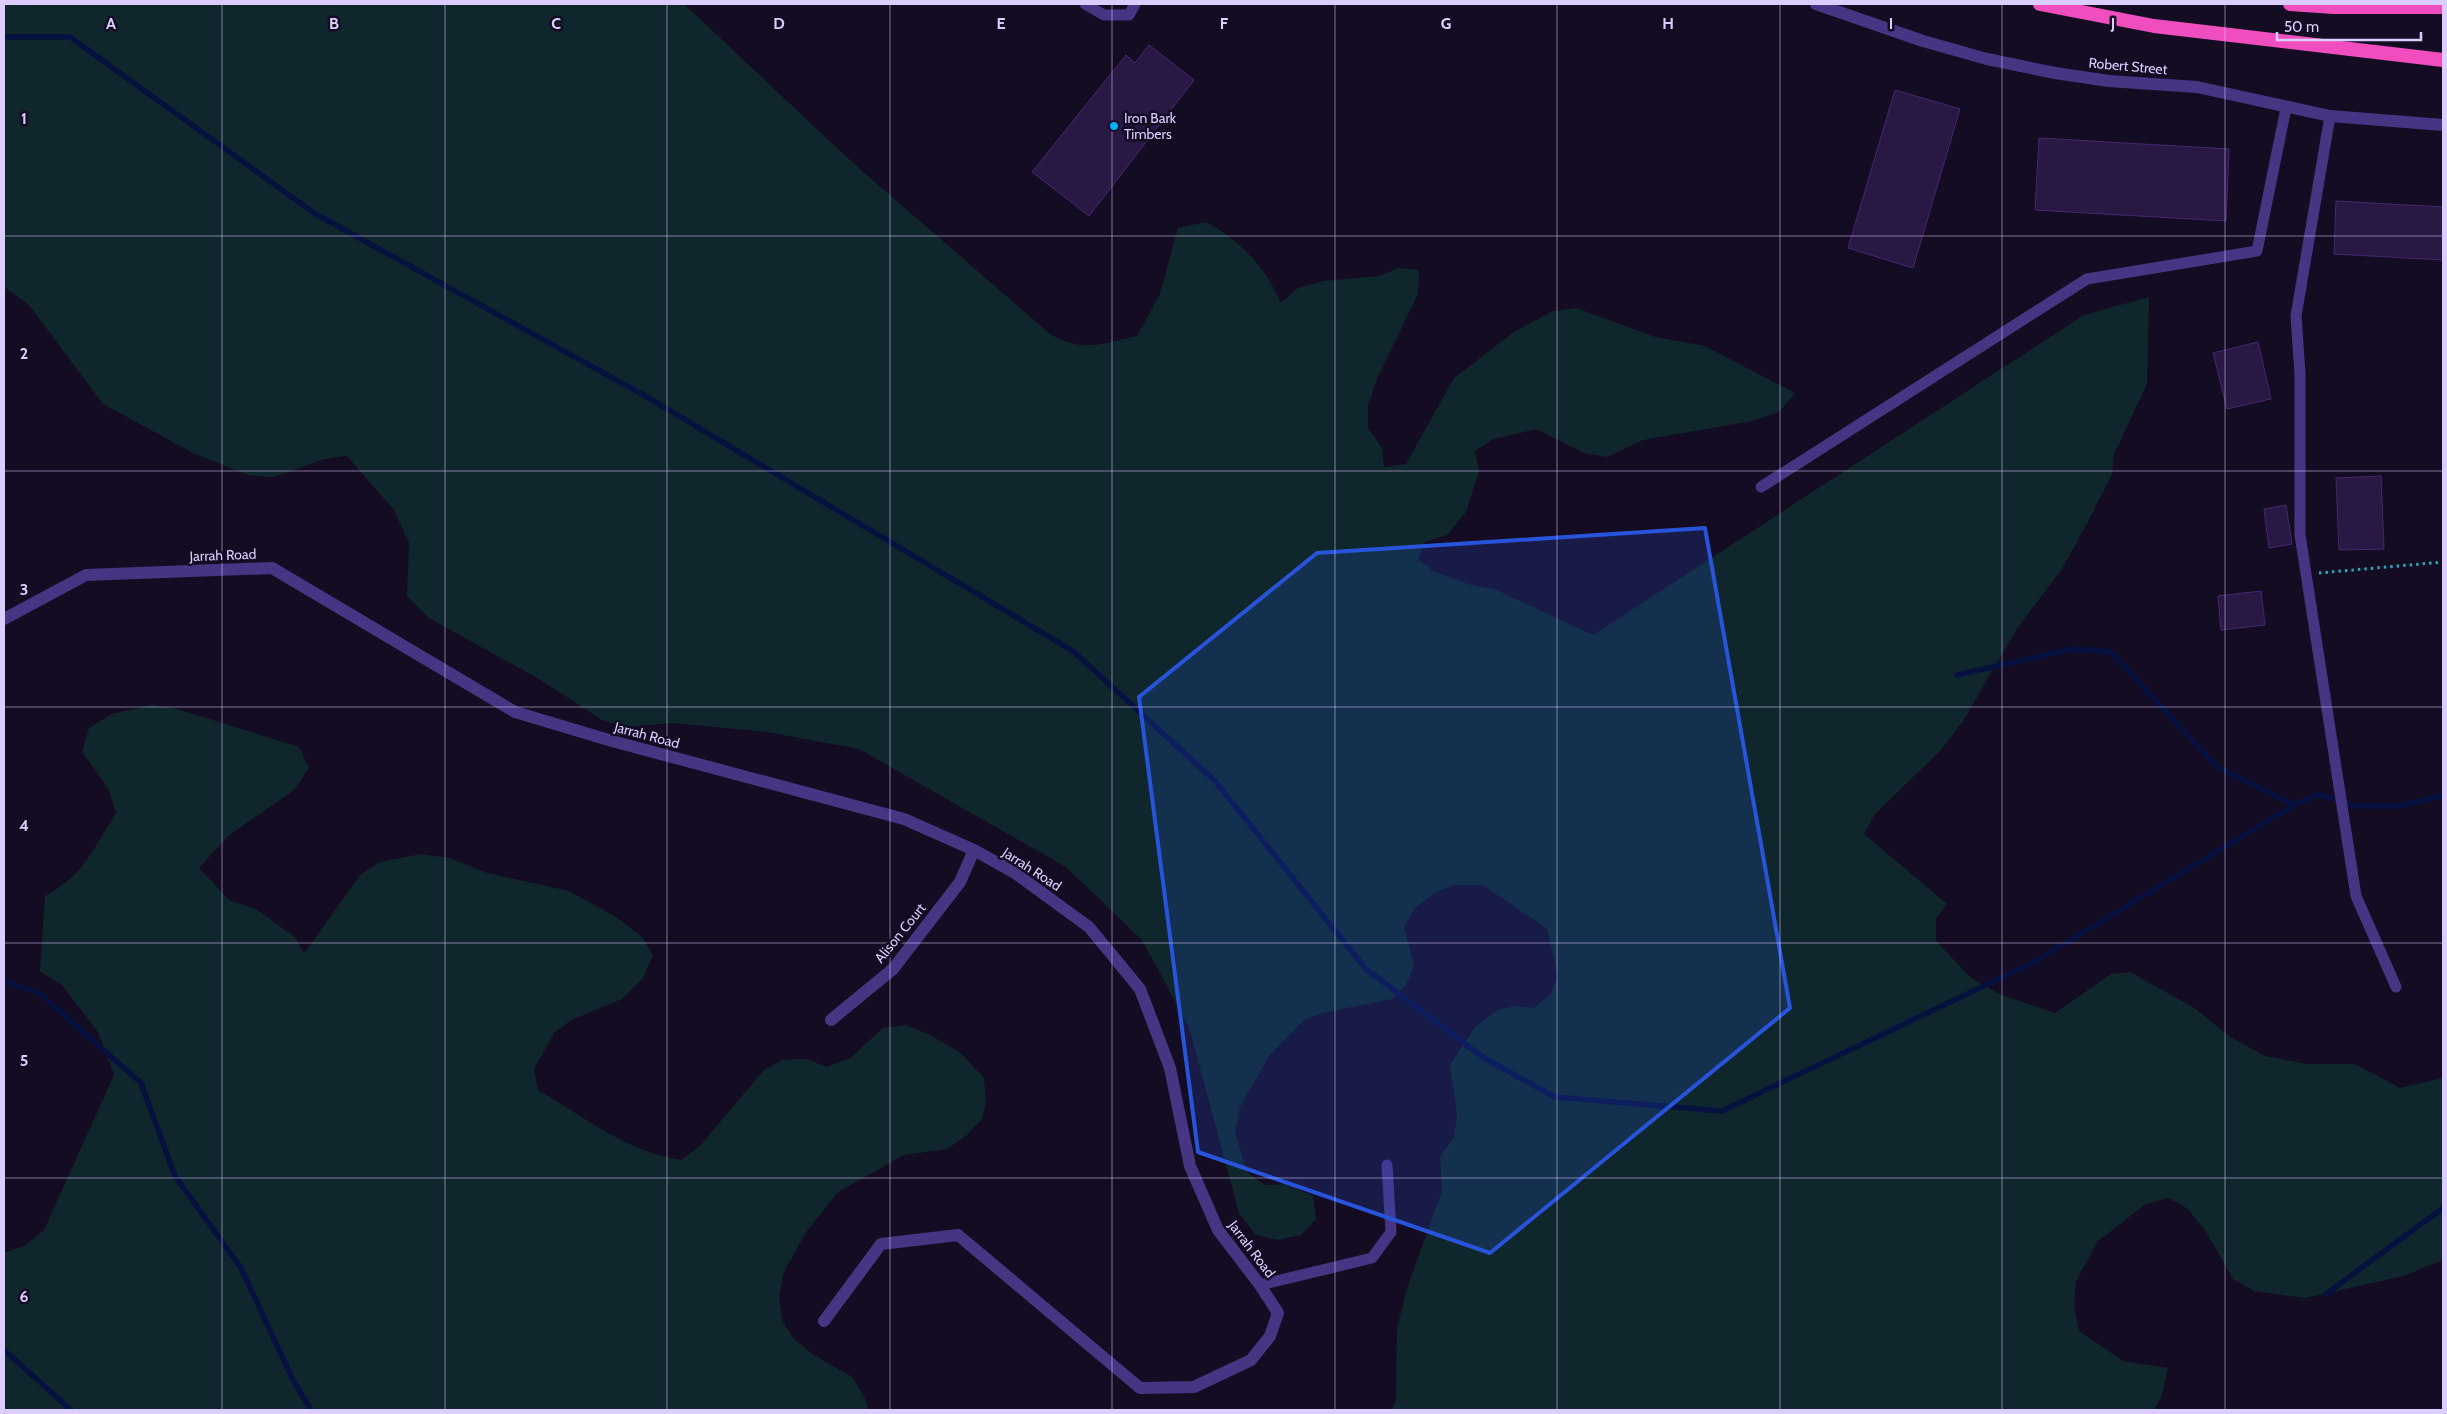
<svg xmlns="http://www.w3.org/2000/svg" width="2447" height="1414" viewBox="0 0 2447 1414" font-family="Cabin,sans-serif">
  <rect width="100%" height="100%" fill="#140c22"/>
  <!-- green -->
  <path fill="#0f272c" d="M4 4H684L853 163 1050 334C1084 353 1100 344 1137 336L1160 294 1178 228 1206 222C1241 241 1265 267 1281 303L1298 288 1324 281 1379 276 1399 268 1419 270 1418 294 1376 381 1368 406V428L1382 448 1384 467 1406 464 1454 378 1514 332 1553 311 1576 308 1655 337 1705 346 1795 393 1779 412 1752 421 1643 440 1607 457 1584 453 1536 429 1494 439 1475 451 1479 471 1466 512 1447 535 1425 542 1418 559 1433 571 1471 585 1494 589 1593 635 2084 315 2149 297 2147 384 2114 454 2112 474 2084 529 2062 569 2018 627 1963 721 1940 751 1876 813 1864 834 1947 904 1936 919V941L1971 978 1999 994 2055 1013 2111 974 2130 972 2196 1009 2230 1037 2265 1056 2306 1064H2355L2400 1088 2443 1078V1260L2403 1276 2305 1298 2254 1291 2233 1279 2205 1230 2187 1208 2168 1198 2146 1204 2098 1241 2076 1281 2074 1307 2079 1331 2123 1361 2168 1368 2161 1398 2154 1410H1391L1396 1401 1397 1328 1407 1288 1442 1191 1440 1157 1454 1137 1457 1114 1450 1065 1475 1027 1496 1011 1514 1006 1534 1008 1550 995 1558 976 1547 929 1483 885H1455L1436 892 1415 908 1404 927 1414 965 1406 985 1392 999 1323 1013 1304 1020 1269 1056 1240 1107 1235 1132 1247 1172 1265 1185 1286 1184 1313 1196 1316 1219 1301 1235 1277 1240 1255 1234 1239 1213 1189 1027 1142 940 1066 867 859 749 767 732 674 723 626 727 602 720 539 679 429 618 407 596 409 543 394 510 347 456 324 459 274 477 248 475 195 454 103 404 29 305 4 287Z
    M151 705 174 708 299 747 309 768 294 790 228 836 199 868 229 900 256 909 295 937 304 954 360 875 380 862 421 854 449 858 487 873 569 891 616 917 642 937 653 955 643 978 622 999 571 1020 555 1032 534 1069 538 1090C583 1116 629 1153 681 1160L700 1146 763 1071 782 1060 807 1059 827 1067 850 1058 883 1028 905 1025 928 1034 961 1053 984 1078 986 1100 982 1119 967 1135 947 1149 904 1155 838 1192 806 1232 784 1272 779 1297 782 1320 793 1338 812 1354 852 1377 866 1400 868 1410H4V1253L26 1245 44 1230 114 1075 98 1032 61 984 40 972 45 896C83 876 94 848 116 813L108 788 82 752 89 728 112 714Z"/>
  <g fill="none" stroke-linecap="round" stroke-linejoin="round">
    <!-- stream -->
    <path stroke="#071140" stroke-width="5.5" d="M4 37H70L314 213 647 397 1073 651 1215 781 1366 969 1484 1058 1555 1097 1722 1111 2034 962 2294 805 2318 794 2356 806H2400L2443 795
      M1957 675 2073 649 2111 652 2217 767 2294 805
      M4 981 39 993 141 1083 175 1176 241 1268 293 1380 311 1410
      M2326 1294 2443 1208
      M4 1350 71 1410"/>
  </g>
  <!-- building -->
  <path fill="#291744" stroke="#452871" d="M1149 45 1194 80 1089 216 1032 172 1126 55 1135 63Z
    M1895 90 1960 109 1913 268 1848 248Z
    M2039 138 2229 149 2226 221 2035 210Z
    M2336 201 2443 207V260L2334 254Z
    M2258 342 2271 399 2227 409 2213 353Z
    M2381 476 2384 549 2339 550 2336 478Z
    M2286 505 2292 544 2269 548 2264 509Z
    M2261 591 2265 625 2221 630 2218 596Z"/>
  <g fill="none" stroke-linecap="round" stroke-linejoin="round">
    <!-- path -->
    <path stroke="#28a5b8" stroke-width="3" stroke-dasharray="2.5 4" stroke-linecap="butt" d="M2319 573 2443 562"/>
    <!-- service -->
    <path stroke="#473583" stroke-width="11" d="M1085 4 1104 15H1129L1135 4
      M2330 116 2296 316 2300 374V535L2356 896 2396 987
      M1761 487 2087 279 2257 251 2286 108
      M1260 1285 1372 1258 1391 1232 1387 1165"/>
    <!-- minor -->
    <path stroke="#473583" stroke-width="12" d="M1816 4 1923 41 1987 59 2055 73 2109 81 2197 87 2330 116 2443 125
      M4 619 86 575 272 568 515 712 612 741 904 819 974 850 1015 873 1089 927 1140 989 1170 1068 1190 1166 1218 1230 1260 1285 1278 1313 1270 1336 1251 1360 1194 1387 1140 1388 958 1235 881 1244 824 1321
      M831 1020 893 969 960 882 974 850"/>
    <!-- trunk -->
    <path stroke="#f04ebe" stroke-width="14" d="M2040 4 2154 26 2443 60
      M2290 4 2334 7H2443"/>
  </g>
  <!-- marked area -->
  <path fill="#2754da" fill-opacity="0.2" stroke="#2754da" stroke-width="4" stroke-linejoin="round" d="M1705 528 1790 1008 1490 1253 1198 1152 1139 697 1317 553Z"/>
  <!-- grid -->
  <path fill="none" stroke="#dccdff" stroke-width="1" stroke-opacity="0.55" d="M222 4V1410M445 4V1410M667 4V1410M890 4V1410M1112 4V1410M1335 4V1410M1557 4V1410M1780 4V1410M2002 4V1410M2225 4V1410M4 236H2443M4 471H2443M4 707H2443M4 943H2443M4 1178H2443"/>
  <!-- markers -->
  <circle fill="#00aff8" stroke="#140c22" stroke-width="2" cx="1114" cy="126" r="5"/>
  <g text-anchor="middle" dominant-baseline="central" stroke-width="5" stroke-linejoin="round" paint-order="stroke">
    <!-- street labels -->
    <g font-size="14" fill="#dccdff" stroke="#140c22">
      <text transform="translate(2128 66) rotate(5)">Robert Street</text>
      <text transform="translate(223 555) rotate(-2)">Jarrah Road</text>
      <text transform="translate(647 735) rotate(15)">Jarrah Road</text>
      <text transform="translate(1032 869) rotate(33)">Jarrah Road</text>
      <text transform="translate(900 933) rotate(-51)">Alison Court</text>
      <text transform="translate(1252 1249) rotate(53)">Jarrah Road</text>
    </g>
    <!-- poi labels -->
    <g font-size="14" fill="#dccdff" stroke="#140c22" text-anchor="start">
      <text x="1124" y="118">Iron Bark<tspan x="1124" dy="16">Timbers</tspan></text>
    </g>
  </g>
  <g font-size="16" text-anchor="middle" font-weight="bold" fill="#dccdff" stroke="#140c22" stroke-width="5" stroke-linejoin="round" paint-order="stroke">
    <text x="111" y="29">A</text>
    <text x="334" y="29">B</text>
    <text x="556" y="29">C</text>
    <text x="779" y="29">D</text>
    <text x="1001" y="29">E</text>
    <text x="1224" y="29">F</text>
    <text x="1446" y="29">G</text>
    <text x="1668" y="29">H</text>
    <text x="1891" y="29">I</text>
    <text x="2113" y="29">J</text>
    <text x="24" y="124">1</text>
    <text x="24" y="359">2</text>
    <text x="24" y="595">3</text>
    <text x="24" y="831">4</text>
    <text x="24" y="1066">5</text>
    <text x="24" y="1302">6</text>
  </g>
  <!-- border -->
  <rect width="2447" height="1414" fill="none" stroke="#dccdff" stroke-width="10"/>
  <!-- scale -->
  <path d="M2277 32v8h144v-8" fill="none" stroke="#dccdff" stroke-width="2.5"/>
  <text x="2284" y="32" font-size="15" fill="#dccdff" stroke="#140c22" stroke-width="4" paint-order="stroke">50 m</text>
</svg>
